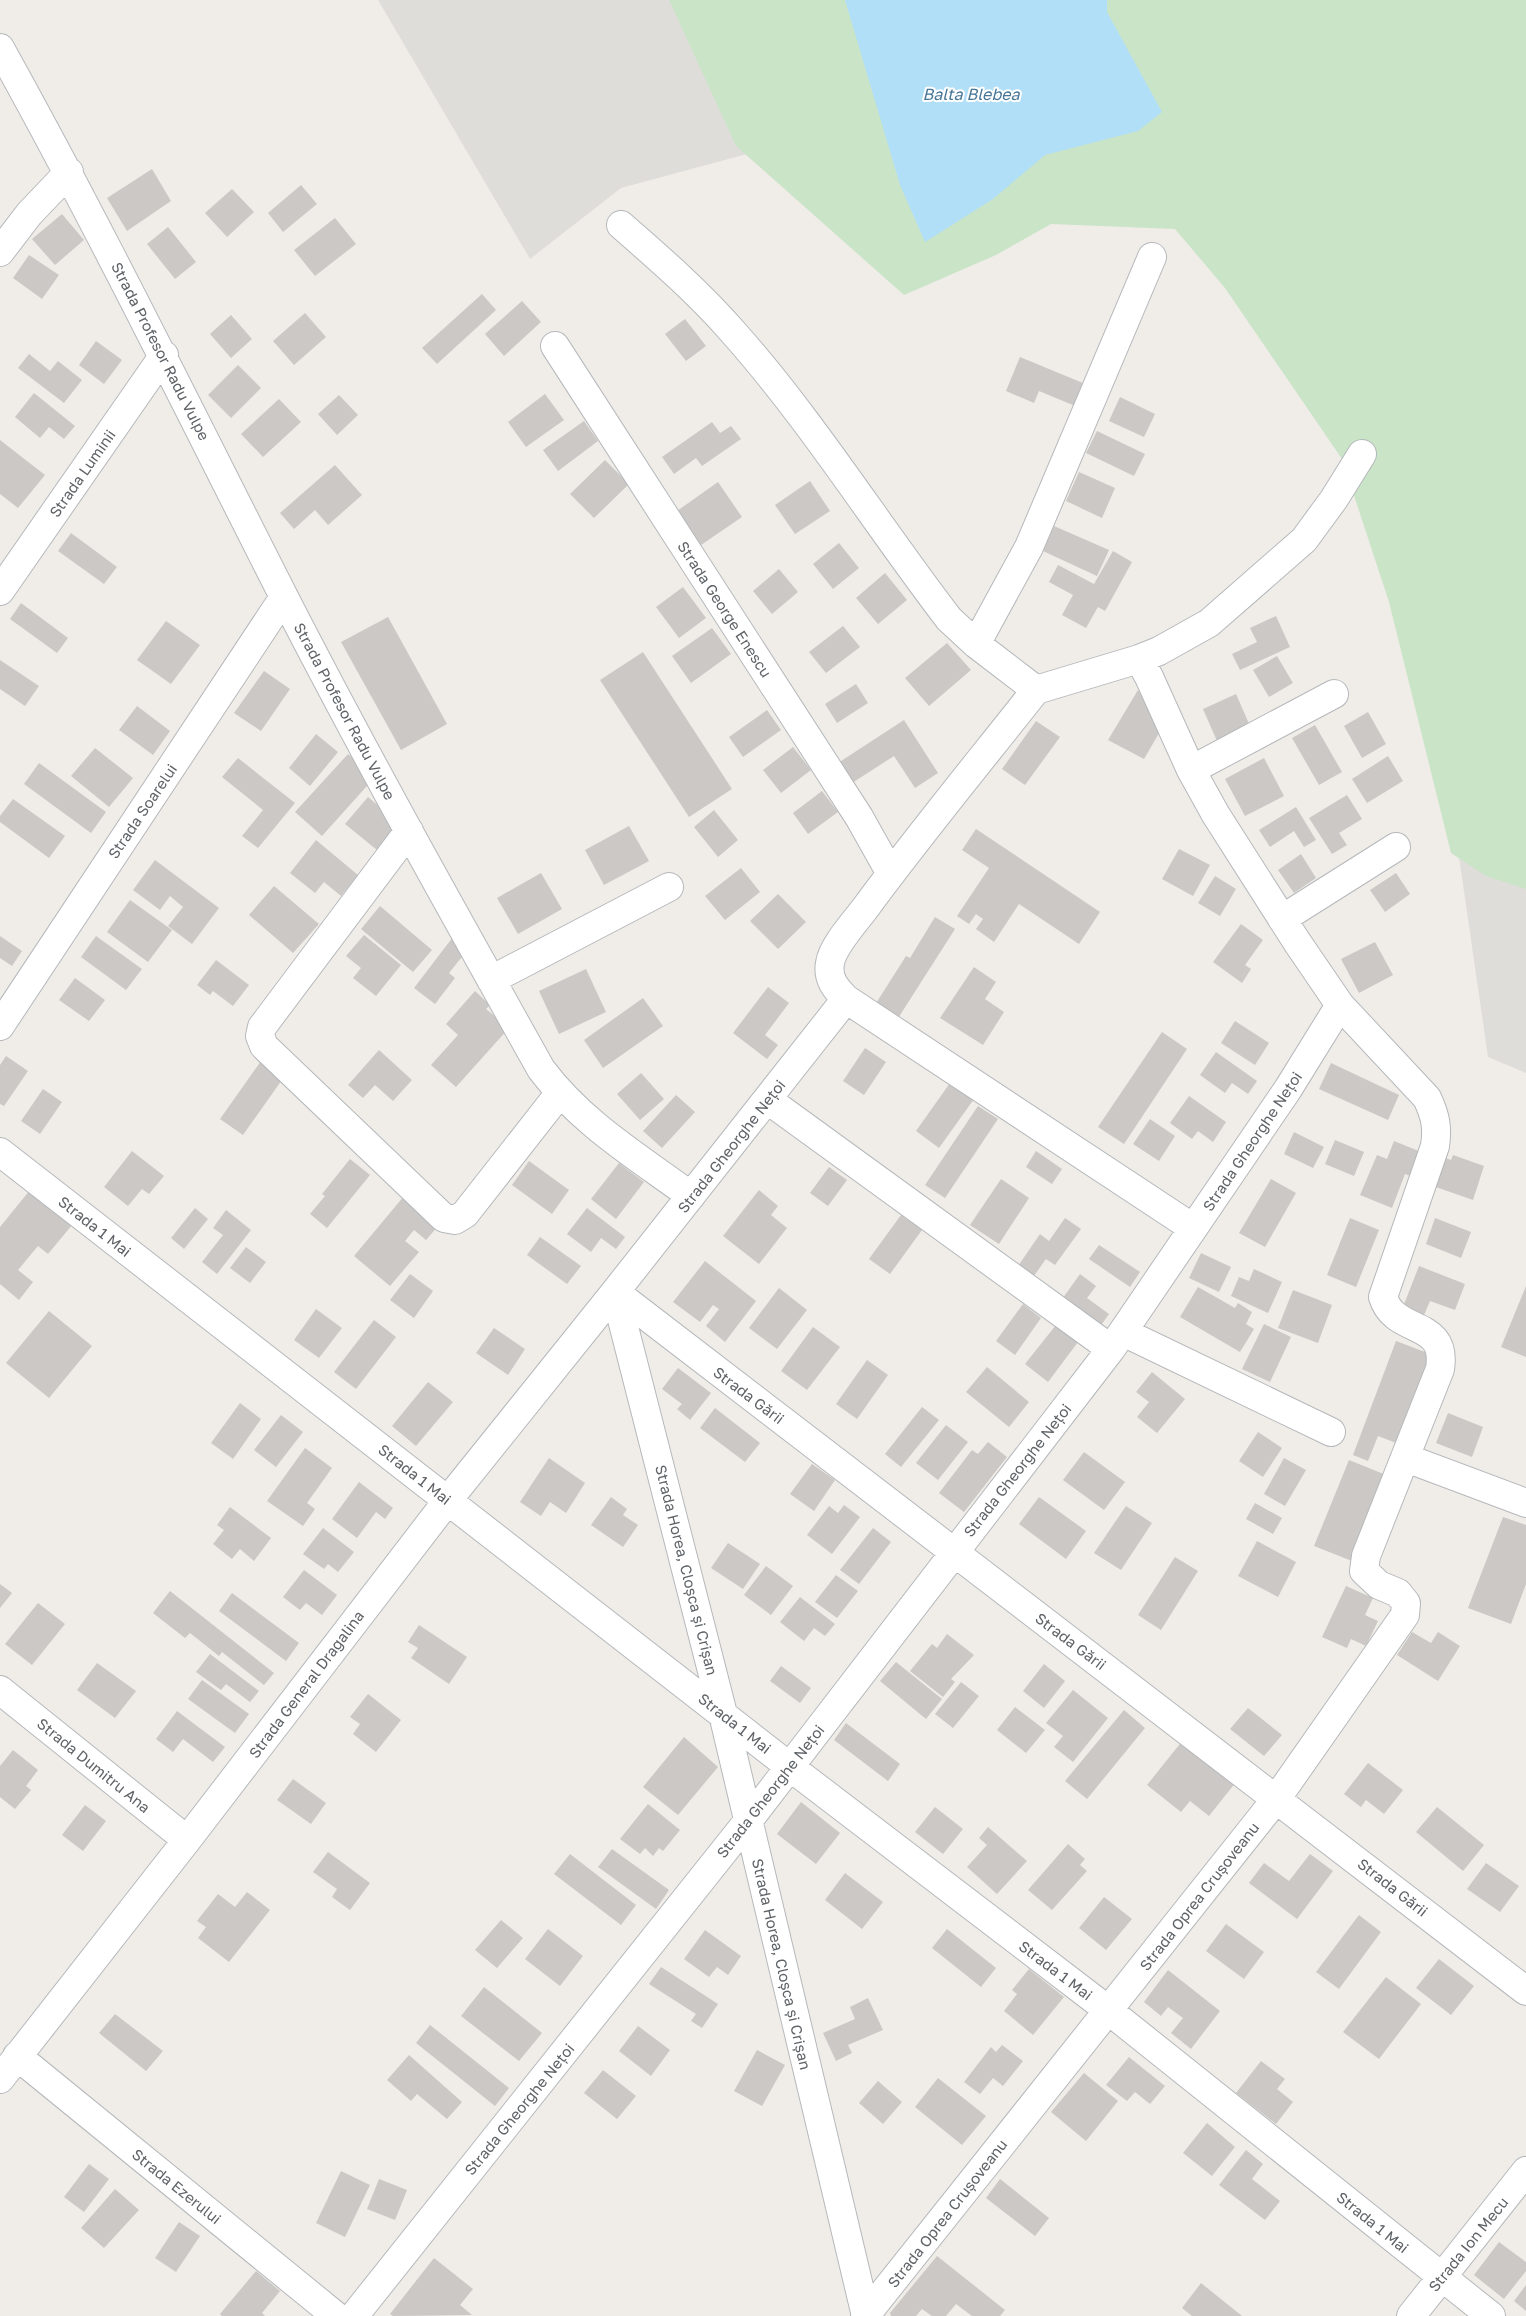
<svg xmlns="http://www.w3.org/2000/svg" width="1526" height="2316" viewBox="0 0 1526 2316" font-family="'Golos Text',sans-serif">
  <rect width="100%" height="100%" fill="#f0ede8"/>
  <!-- industrial -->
  <path fill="#dfddda" d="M378 0H676L747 154 621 188 530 259Z
    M1526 464V1073L1488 1057 1457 843Z"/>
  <!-- green -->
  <path fill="#cae4c8" d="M669 0H1526V889L1486 876 1451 853 1389 602 1342 459 1225 288 1175 229 1051 224 996 255 904 295 736 146Z"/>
  <!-- water -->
  <path fill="#b1dff7" d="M845 0H1107V12L1162 112 1138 131 1045 155 993 199 925 242 900 185Z"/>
  <!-- building -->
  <path fill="#cbc8c5" d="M152 169 171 201 127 231 107 198Z
    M301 185 317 204 283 232 268 213Z
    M232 189 254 212 227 237 205 213Z
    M62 214 84 240 55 265 32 239Z
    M335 218 356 244 315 276 294 250Z
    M168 227 196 262 175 279 147 244Z
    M29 255 59 275 42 299 13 278Z
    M482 294 496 310 437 364 422 348Z
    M522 301 541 322 504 356 485 334Z
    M305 313 326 337 294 365 273 341Z
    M231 315 252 339 231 358 210 334Z
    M685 319 706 346 686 361 665 334Z
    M96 341 122 360 104 384 79 365Z
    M29 354 50 371 58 361 82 380 64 403 18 368Z
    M1020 357 1090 386 1080 408 1039 391 1034 403 1006 391Z
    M238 365 261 388 231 418 208 395Z
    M34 393 75 426 64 439 49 427 40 438 15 417Z
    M545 394 564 420 526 447 508 422Z
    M339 395 358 415 337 435 318 414Z
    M1120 397 1155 414 1144 437 1109 421Z
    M279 399 301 422 263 457 241 434Z
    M584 421 598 441 558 471 543 450Z
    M712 422 720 433 731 426 741 439 702 466 696 458 674 474 662 457Z
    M1097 431 1145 454 1134 476 1086 453Z
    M0 440 45 475 18 508 0 494Z
    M605 460 629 484 594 518 570 494Z
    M335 465 362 495 328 525 315 510 294 529 280 513Z
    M1079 472 1115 488 1102 518 1066 501Z
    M810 481 830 511 795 534 775 505Z
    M718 482 742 517 701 545 677 511Z
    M1054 526 1109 550 1097 576 1043 551Z
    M71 533 117 567 104 584 58 551Z
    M839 543 859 568 833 589 813 564Z
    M1113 551 1132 562 1105 611 1098 607 1086 628 1062 615 1073 595 1049 582 1058 565 1094 584Z
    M779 569 798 592 772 614 753 591Z
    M885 573 907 600 878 624 856 598Z
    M683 587 706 618 679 638 656 607Z
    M21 603 68 638 57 653 10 619Z
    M1276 616 1290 647 1240 670 1232 654 1257 642 1250 628Z
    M388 617 447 724 401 750 341 642Z
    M166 621 200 645 171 684 137 660Z
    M843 626 860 647 826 673 809 652Z
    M712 628 731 654 691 683 672 656Z
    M947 643 971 670 929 706 905 678Z
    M643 652 732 789 689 817 600 680Z
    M1277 656 1293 683 1269 697 1253 670Z
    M0 660 39 686 25 706 0 689Z
    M264 671 290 689 261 731 234 713Z
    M856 684 868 703 837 723 825 704Z
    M1138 690 1162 728 1144 759 1108 740Z
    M1236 694 1250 726 1217 741 1203 709Z
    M137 706 170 731 153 755 119 730Z
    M767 710 781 730 743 757 729 737Z
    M1368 712 1386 744 1362 758 1344 726Z
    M904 720 938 773 915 788 894 756 852 783 838 763Z
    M1036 721 1060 737 1025 785 1002 769Z
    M1315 725 1342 772 1319 785 1292 738Z
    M316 734 338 752 310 786 289 768Z
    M793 747 811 770 781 793 763 770Z
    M95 748 133 778 109 807 71 776Z
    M348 754 375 777 322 836 295 812Z
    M1388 756 1403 781 1367 803 1352 779Z
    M238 758 295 803 258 848 242 836 263 810 222 777Z
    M1264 758 1284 796 1245 816 1225 779Z
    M39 763 106 812 91 833 24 784Z
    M822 791 838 812 808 834 793 813Z
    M1347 795 1362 819 1339 833 1347 845 1332 854 1309 818Z
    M368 797 399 823 377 850 345 824Z
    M13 799 65 836 49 858 0 822V816Z
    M1296 807 1316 840 1304 847 1294 831 1270 847 1259 830Z
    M714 810 738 840 718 857 694 827Z
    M629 826 649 861 604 885 585 850Z
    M976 829 1100 912 1079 944 1019 904 994 942 976 929 983 919 976 914 969 924 957 916 989 868 962 850Z
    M316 840 358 875 341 896 324 882 315 893 290 873Z
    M1179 849 1210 865 1193 896 1162 879Z
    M1301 854 1316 878 1294 893 1278 870Z
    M155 860 219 908 192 944 168 926 183 907 170 896 160 910 133 890Z
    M741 868 760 892 725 920 705 896Z
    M541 873 562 909 518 934 497 898Z
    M1396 873 1410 894 1385 912 1370 890Z
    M1215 876 1236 889 1220 916 1198 903Z
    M274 886 319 924 293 953 249 915Z
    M778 894 806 922 778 949 750 921Z
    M130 900 172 930 148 962 107 932Z
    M380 906 432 950 413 972 361 929Z
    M935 917 955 929 895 1023 873 1008 906 956 910 958Z
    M1241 924 1263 940 1245 965 1251 969 1242 983 1213 962Z
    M364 935 401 965 376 996 353 978 361 968 346 956Z
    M0 936 22 951 12 966 0 958Z
    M96 936 142 969 126 990 81 957Z
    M453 937 465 953 449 973 455 978 435 1004 414 988Z
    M1375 942 1393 975 1359 993 1341 959Z
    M216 960 249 985 233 1006 213 991 210 995 197 985Z
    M974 967 996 982 985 999 1004 1012 983 1045 940 1018Z
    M586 969 606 1012 559 1034 539 991Z
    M75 978 105 1000 89 1021 59 1000Z
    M768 987 789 1003 765 1035 778 1045 767 1059 733 1033Z
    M475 991 490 1005 486 1009 509 1028 456 1087 431 1065 458 1035 446 1024Z
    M643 998 663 1026 603 1068 584 1040Z
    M1235 1021 1269 1043 1255 1065 1221 1043Z
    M1162 1032 1187 1049 1124 1144 1098 1127Z
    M865 1048 886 1062 864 1095 843 1081Z
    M379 1050 412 1080 393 1101 375 1085 363 1098 348 1085Z
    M1216 1052 1257 1081 1248 1094 1232 1083 1225 1093 1200 1075Z
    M6 1056 28 1071 4 1106 0 1104V1065Z
    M261 1061 284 1077 243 1135 220 1119Z
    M1331 1063 1399 1095 1388 1120 1319 1089Z
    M641 1073 664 1099 640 1120 617 1094Z
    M950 1083 974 1099 939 1148 916 1131Z
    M43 1089 62 1102 40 1134 21 1121Z
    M676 1095 695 1112 662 1148 643 1131Z
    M1189 1096 1226 1122 1213 1142 1198 1131 1192 1139 1170 1123Z
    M978 1106 998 1119 945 1198 925 1185Z
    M1150 1119 1175 1136 1159 1161 1133 1144Z
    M1294 1132 1324 1147 1313 1168 1284 1154Z
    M1335 1140 1364 1152 1354 1176 1325 1164Z
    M1394 1141 1426 1154 1416 1178 1405 1174 1392 1208 1360 1195 1377 1155 1387 1159Z
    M132 1151 164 1176 149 1194 142 1189 128 1206 104 1187Z
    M1036 1151 1062 1169 1052 1184 1026 1167Z
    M1453 1155 1484 1166 1473 1200 1433 1186 1443 1157 1451 1160Z
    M350 1159 370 1175 327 1228 310 1214 325 1196 322 1194Z
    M529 1161 569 1190 552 1214 512 1185Z
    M619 1163 644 1182 616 1219 591 1199Z
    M829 1167 847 1180 828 1206 810 1193Z
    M1001 1179 1029 1198 999 1244 970 1225Z
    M1271 1179 1296 1193 1265 1247 1239 1233Z
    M30 1190 72 1225 48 1254 38 1246 18 1270 33 1282 19 1300 0 1284V1227Z
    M759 1190 778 1206 771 1215 787 1228 759 1264 723 1236Z
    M404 1196 439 1225 426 1240 414 1230 405 1241 419 1252 390 1286 354 1256Z
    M195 1208 208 1219 184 1249 171 1238Z
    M587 1208 625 1237 616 1249 601 1238 591 1252 567 1234Z
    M226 1210 251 1230 217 1274 202 1262 223 1235 213 1228Z
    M901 1215 922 1230 890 1274 869 1259Z
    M1065 1218 1081 1229 1055 1265 1046 1259 1031 1280 1016 1269 1040 1234 1049 1241Z
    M1350 1218 1379 1230 1356 1287 1327 1275Z
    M1435 1218 1471 1232 1461 1258 1426 1244Z
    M540 1237 581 1266 567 1284 527 1255Z
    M1099 1245 1140 1272 1130 1287 1089 1259Z
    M246 1247 266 1262 250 1283 230 1268Z
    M1201 1253 1231 1267 1219 1292 1189 1278Z
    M705 1261 756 1301 725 1342 706 1326 719 1309 713 1305 700 1322 673 1302Z
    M1419 1266 1465 1284 1455 1310 1430 1301 1422 1320 1401 1312Z
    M1254 1269 1282 1282 1268 1313 1231 1296 1239 1277 1249 1281Z
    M410 1274 433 1291 414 1318 390 1300Z
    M1080 1274 1096 1286 1087 1298 1109 1314 1097 1331 1060 1302Z
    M1526 1286V1357L1501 1347Z
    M1198 1287 1235 1308 1238 1303 1252 1312 1246 1324 1254 1329 1240 1352 1180 1317Z
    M779 1288 807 1310 777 1349 749 1328Z
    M1293 1290 1332 1305 1318 1343 1278 1328Z
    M1023 1304 1041 1318 1015 1355 996 1341Z
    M316 1309 342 1328 319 1358 294 1340Z
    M49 1311 92 1346 49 1398 6 1363Z
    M374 1320 396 1337 356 1389 334 1372Z
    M1264 1324 1291 1337 1270 1382 1242 1369Z
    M1056 1325 1078 1342 1048 1382 1025 1364Z
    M813 1327 840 1347 807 1390 781 1371Z
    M494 1328 525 1349 508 1375 476 1353Z
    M1396 1341 1438 1357 1404 1446 1378 1436 1368 1461 1353 1455Z
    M867 1360 888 1375 857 1419 836 1404Z
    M987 1367 1029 1402 1009 1427 966 1392Z
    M678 1368 711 1393 690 1420 677 1409 682 1404 662 1389Z
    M1152 1372 1185 1399 1157 1433 1137 1417 1149 1402 1136 1392Z
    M428 1382 453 1402 416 1446 392 1426Z
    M240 1403 261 1419 233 1459 211 1443Z
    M922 1407 939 1420 901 1467 885 1454Z
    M715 1408 760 1443 745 1462 700 1428Z
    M1448 1413 1483 1427 1472 1457 1436 1443Z
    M281 1415 303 1432 276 1467 254 1450Z
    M946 1425 968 1442 938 1480 916 1463Z
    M1258 1432 1282 1448 1263 1477 1239 1461Z
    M988 1442 1007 1457 964 1512 939 1493 972 1450 978 1454Z
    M305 1448 332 1468 307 1503 315 1509 303 1526 267 1501Z
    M1084 1452 1125 1482 1104 1510 1063 1480Z
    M549 1458 585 1483 566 1513 550 1502 541 1516 520 1502Z
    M1284 1458 1306 1470 1285 1506 1264 1494Z
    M1349 1460 1391 1477 1357 1563 1314 1546Z
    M812 1464 835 1480 814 1511 790 1494Z
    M359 1482 393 1508 385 1519 376 1512 357 1538 332 1519Z
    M611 1497 627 1509 623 1515 638 1525 623 1547 591 1525Z
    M1039 1497 1086 1531 1066 1559 1019 1524Z
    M1255 1503 1282 1518 1273 1534 1246 1519Z
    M844 1505 860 1517 832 1554 807 1535 829 1506 838 1513Z
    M1126 1506 1152 1523 1121 1570 1094 1553Z
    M230 1507 271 1538 254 1561 240 1549 232 1559 213 1544 224 1530 217 1525Z
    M1503 1517 1526 1525V1584L1511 1624 1468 1608Z
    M323 1528 354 1552 338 1572 328 1564 324 1569 303 1554Z
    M873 1528 891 1542 859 1584 840 1570Z
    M1257 1541 1296 1562 1278 1597 1238 1576Z
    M728 1543 760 1564 743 1589 711 1568Z
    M1175 1557 1198 1571 1161 1630 1138 1615Z
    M766 1566 793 1586 771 1615 744 1595Z
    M304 1570 337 1595 322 1615 306 1603 300 1610 283 1597Z
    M836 1575 858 1591 837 1618 815 1602Z
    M0 1584 12 1593 0 1608Z
    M1346 1586 1373 1598 1365 1615 1378 1621 1366 1646 1351 1639 1347 1648 1322 1637Z
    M170 1591 274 1673 264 1685 222 1652 219 1656 190 1633 185 1638 153 1613Z
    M232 1593 299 1643 286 1661 219 1611Z
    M800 1597 835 1624 825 1636 814 1628 804 1641 780 1622Z
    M38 1603 65 1624 32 1665 5 1644Z
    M419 1625 467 1657 449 1684 411 1658 418 1648 408 1642Z
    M1412 1632 1431 1643 1438 1632 1460 1646 1438 1681 1397 1655Z
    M947 1634 974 1655 951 1679 955 1682 943 1697 910 1671 932 1644 937 1648Z
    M210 1654 259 1691 250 1702 226 1684 221 1690 196 1672Z
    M896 1662 942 1699 926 1719 880 1681Z
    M97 1663 136 1691 115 1718 77 1690Z
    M1044 1664 1065 1681 1044 1708 1023 1691Z
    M781 1666 811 1688 800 1703 770 1681Z
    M202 1680 249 1714 235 1733 188 1699Z
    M961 1682 979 1696 953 1728 935 1714Z
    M1073 1690 1108 1718 1073 1762 1054 1747 1063 1736 1046 1723Z
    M368 1694 401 1720 376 1752 353 1734 360 1724 350 1717Z
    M1015 1707 1045 1730 1026 1753 997 1730Z
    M1248 1708 1282 1735 1264 1756 1230 1729Z
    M1124 1710 1145 1728 1087 1799 1065 1781Z
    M177 1711 225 1747 213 1762 183 1739 173 1752 156 1739Z
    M846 1723 900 1764 888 1781 834 1740Z
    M684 1737 718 1767 678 1815 643 1787Z
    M1183 1740 1236 1782 1209 1816 1190 1801 1181 1812 1147 1785Z
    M13 1750 38 1770 26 1786 31 1790 15 1809 0 1797V1766Z
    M1368 1763 1403 1790 1384 1814 1366 1800 1361 1807 1344 1794Z
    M293 1779 326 1803 311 1824 277 1800Z
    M801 1802 840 1833 816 1864 777 1834Z
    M648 1804 680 1830 663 1851 659 1848 653 1856 645 1848 640 1854 620 1839Z
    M85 1805 106 1821 83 1851 62 1835Z
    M935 1807 963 1829 943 1854 915 1832Z
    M1437 1807 1484 1845 1463 1871 1416 1832Z
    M988 1827 1027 1861 997 1894 967 1867 987 1845 979 1838Z
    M1068 1844 1085 1859 1080 1865 1087 1871 1052 1910 1028 1890Z
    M612 1849 669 1890 656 1909 598 1867Z
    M328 1852 370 1883 350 1910 332 1897 337 1889 313 1872Z
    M570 1854 636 1905 621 1925 554 1874Z
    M1310 1854 1333 1871 1297 1919 1249 1883 1264 1863 1289 1881Z
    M1486 1863 1519 1886 1500 1912 1467 1889Z
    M845 1873 883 1902 862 1929 825 1900Z
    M247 1892 270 1910 229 1962 198 1938 206 1927 197 1921 218 1894 235 1907Z
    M1104 1897 1132 1919 1106 1950 1079 1928Z
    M1359 1915 1381 1932 1339 1989 1316 1972Z
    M501 1920 523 1938 497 1968 475 1950Z
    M1226 1924 1264 1952 1244 1979 1206 1951Z
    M548 1929 583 1956 560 1986 525 1959Z
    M947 1929 996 1968 981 1987 932 1948Z
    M705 1930 741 1956 728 1975 717 1967 709 1977 684 1959Z
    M1439 1959 1474 1986 1451 2015 1416 1988Z
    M661 1967 718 2004 702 2028 691 2021 696 2014 649 1984Z
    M1029 1969 1064 1997 1033 2035 1004 2011 1017 1994 1012 1990Z
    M1168 1970 1220 2011 1191 2049 1171 2033 1183 2018 1168 2007 1161 2016 1144 2002Z
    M1386 1977 1421 2004 1379 2059 1343 2032Z
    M484 1987 542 2033 519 2061 461 2016Z
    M868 1998 883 2030 848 2045 852 2053 836 2061 823 2033 855 2019 850 2007Z
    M115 2014 163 2051 146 2071 99 2033Z
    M430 2025 509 2088 495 2106 416 2043Z
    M638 2026 670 2050 651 2076 619 2051Z
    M1002 2045 1023 2061 1003 2086 993 2078 980 2094 964 2082 991 2047 996 2052Z
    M757 2050 785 2065 762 2106 734 2091Z
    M409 2055 462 2102 447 2119 417 2094 411 2101 387 2080Z
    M1129 2057 1165 2086 1150 2104 1135 2092 1127 2101 1106 2085Z
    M1261 2061 1285 2079 1277 2089 1293 2102 1276 2124 1236 2093Z
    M603 2070 636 2096 617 2119 584 2093Z
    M1084 2073 1118 2101 1086 2141 1051 2112Z
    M938 2078 986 2116 962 2145 915 2107Z
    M878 2081 902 2102 883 2124 859 2103Z
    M1207 2123 1235 2147 1212 2176 1183 2153Z
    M1246 2150 1263 2164 1252 2179 1280 2201 1265 2220 1219 2185Z
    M89 2164 109 2179 84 2212 64 2197Z
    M341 2171 370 2185 345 2237 316 2223Z
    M379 2179 407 2190 395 2220 367 2209Z
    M1000 2179 1049 2218 1035 2236 986 2198Z
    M115 2189 139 2210 104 2248 81 2228Z
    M179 2222 200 2236 176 2272 155 2258Z
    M1499 2242 1526 2262V2271L1504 2299 1474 2275Z
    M937 2256 1005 2310 1000 2316H972L956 2304 946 2316H932L922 2309 916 2316H891L890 2313Z
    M434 2258 473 2289 460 2305 472 2315 393 2316 390 2314Z
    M256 2271 280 2291 262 2313 265 2316H222L220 2314Z
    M1201 2283 1242 2316H1192L1182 2308Z
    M1526 2285V2311L1514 2301Z"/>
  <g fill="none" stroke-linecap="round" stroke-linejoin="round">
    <defs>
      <path id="street" d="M0 48C100 228 190 412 283 595 365 755 453 912 541 1069 581 1123 638 1157 691 1196
        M621 225C660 259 699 293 733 332 813 422 876 524 949 619L976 644 1036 690
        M0 252 29 214 69 172
        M555 346 859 817 891 874
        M0 591 164 355
        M976 644 1029 547 1152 257
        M1036 690C980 761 923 830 869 903 858 919 833 944 830 963 827 979 836 989 846 999L1193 1228
        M1036 690 1139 659 1159 651 1209 623 1304 540 1334 499 1362 454
        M1191 770 1334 694
        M409 831 262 1027 260 1036 264 1046 444 1218 455 1220 465 1214 559 1094
        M1282 919 1396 847
        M491 980 669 887
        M0 1026 284 597
        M768 1100 1111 1349
        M0 1152 790 1767 1108 2010 1491 2316
        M615 1292 1526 1991
        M615 1292 723 1714 866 2316
        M1123 1332 1331 1432
        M1406 1458 1526 1503
        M0 1690 187 1840
        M17 2056 336 2316
        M0 2079 187 1840 448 1500 615 1292 846 999
        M354 2316 748 1821 1111 1349 1288 1089 1340 1005
        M865 2316 1277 1798 1405 1615 1406 1603 1398 1593 1379 1585 1364 1571 1366 1556 1440 1369C1448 1318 1395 1336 1383 1297L1435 1146C1438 1127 1435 1115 1427 1098L1340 1005 1297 942 1216 815 1191 770 1149 677 1139 659
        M1411 2316 1526 2171"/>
    </defs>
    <!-- street casing -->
    <use href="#street" stroke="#b5b8bb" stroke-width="30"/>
    <!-- street -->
    <use href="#street" stroke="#fff" stroke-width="28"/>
  </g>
  <g text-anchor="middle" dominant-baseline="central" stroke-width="4" stroke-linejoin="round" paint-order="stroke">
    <!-- street labels -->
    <g font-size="15" fill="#5f6367" stroke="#fff">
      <text transform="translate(161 351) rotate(63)">Strada Profesor Radu Vulpe</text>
      <text transform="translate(82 473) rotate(-55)">Strada Luminii</text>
      <text transform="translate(725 609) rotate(57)">Strada George Enescu</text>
      <text transform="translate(345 711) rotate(62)">Strada Profesor Radu Vulpe</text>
      <text transform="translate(142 811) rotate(-56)">Strada Soarelui</text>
      <text transform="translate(1252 1141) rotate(-56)">Strada Gheorghe Nețoi</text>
      <text transform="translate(731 1146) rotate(-52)">Strada Gheorghe Nețoi</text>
      <text transform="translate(95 1226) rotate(38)">Strada 1 Mai</text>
      <text transform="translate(749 1395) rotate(37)">Strada Gării</text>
      <text transform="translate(1017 1470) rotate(-52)">Strada Gheorghe Nețoi</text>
      <text transform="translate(415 1474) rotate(38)">Strada 1 Mai</text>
      <text transform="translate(687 1570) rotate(76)">Strada Horea, Cloșca și Crișan</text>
      <text transform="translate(1071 1641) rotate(37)">Strada Gării</text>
      <text transform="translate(306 1684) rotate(-53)">Strada General Dragalina</text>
      <text transform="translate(735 1723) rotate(38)">Strada 1 Mai</text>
      <text transform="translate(94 1765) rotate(39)">Strada Dumitru Ana</text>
      <text transform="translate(770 1791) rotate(-52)">Strada Gheorghe Nețoi</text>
      <text transform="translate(1393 1887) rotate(38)">Strada Gării</text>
      <text transform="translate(1199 1896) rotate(-52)">Strada Oprea Crușoveanu</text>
      <text transform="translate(782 1964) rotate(77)">Strada Horea, Cloșca și Crișan</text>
      <text transform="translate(1056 1970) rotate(37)">Strada 1 Mai</text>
      <text transform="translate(519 2109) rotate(-51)">Strada Gheorghe Nețoi</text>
      <text transform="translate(177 2186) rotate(39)">Strada Ezerului</text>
      <text transform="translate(947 2213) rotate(-52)">Strada Oprea Crușoveanu</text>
      <text transform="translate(1373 2222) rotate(39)">Strada 1 Mai</text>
      <text transform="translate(1468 2244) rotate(-51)">Strada Ion Mecu</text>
    </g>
    <!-- water labels -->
    <g font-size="16" font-style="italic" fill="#477697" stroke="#fff">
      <text x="971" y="94">Balta Blebea</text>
    </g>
  </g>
</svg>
